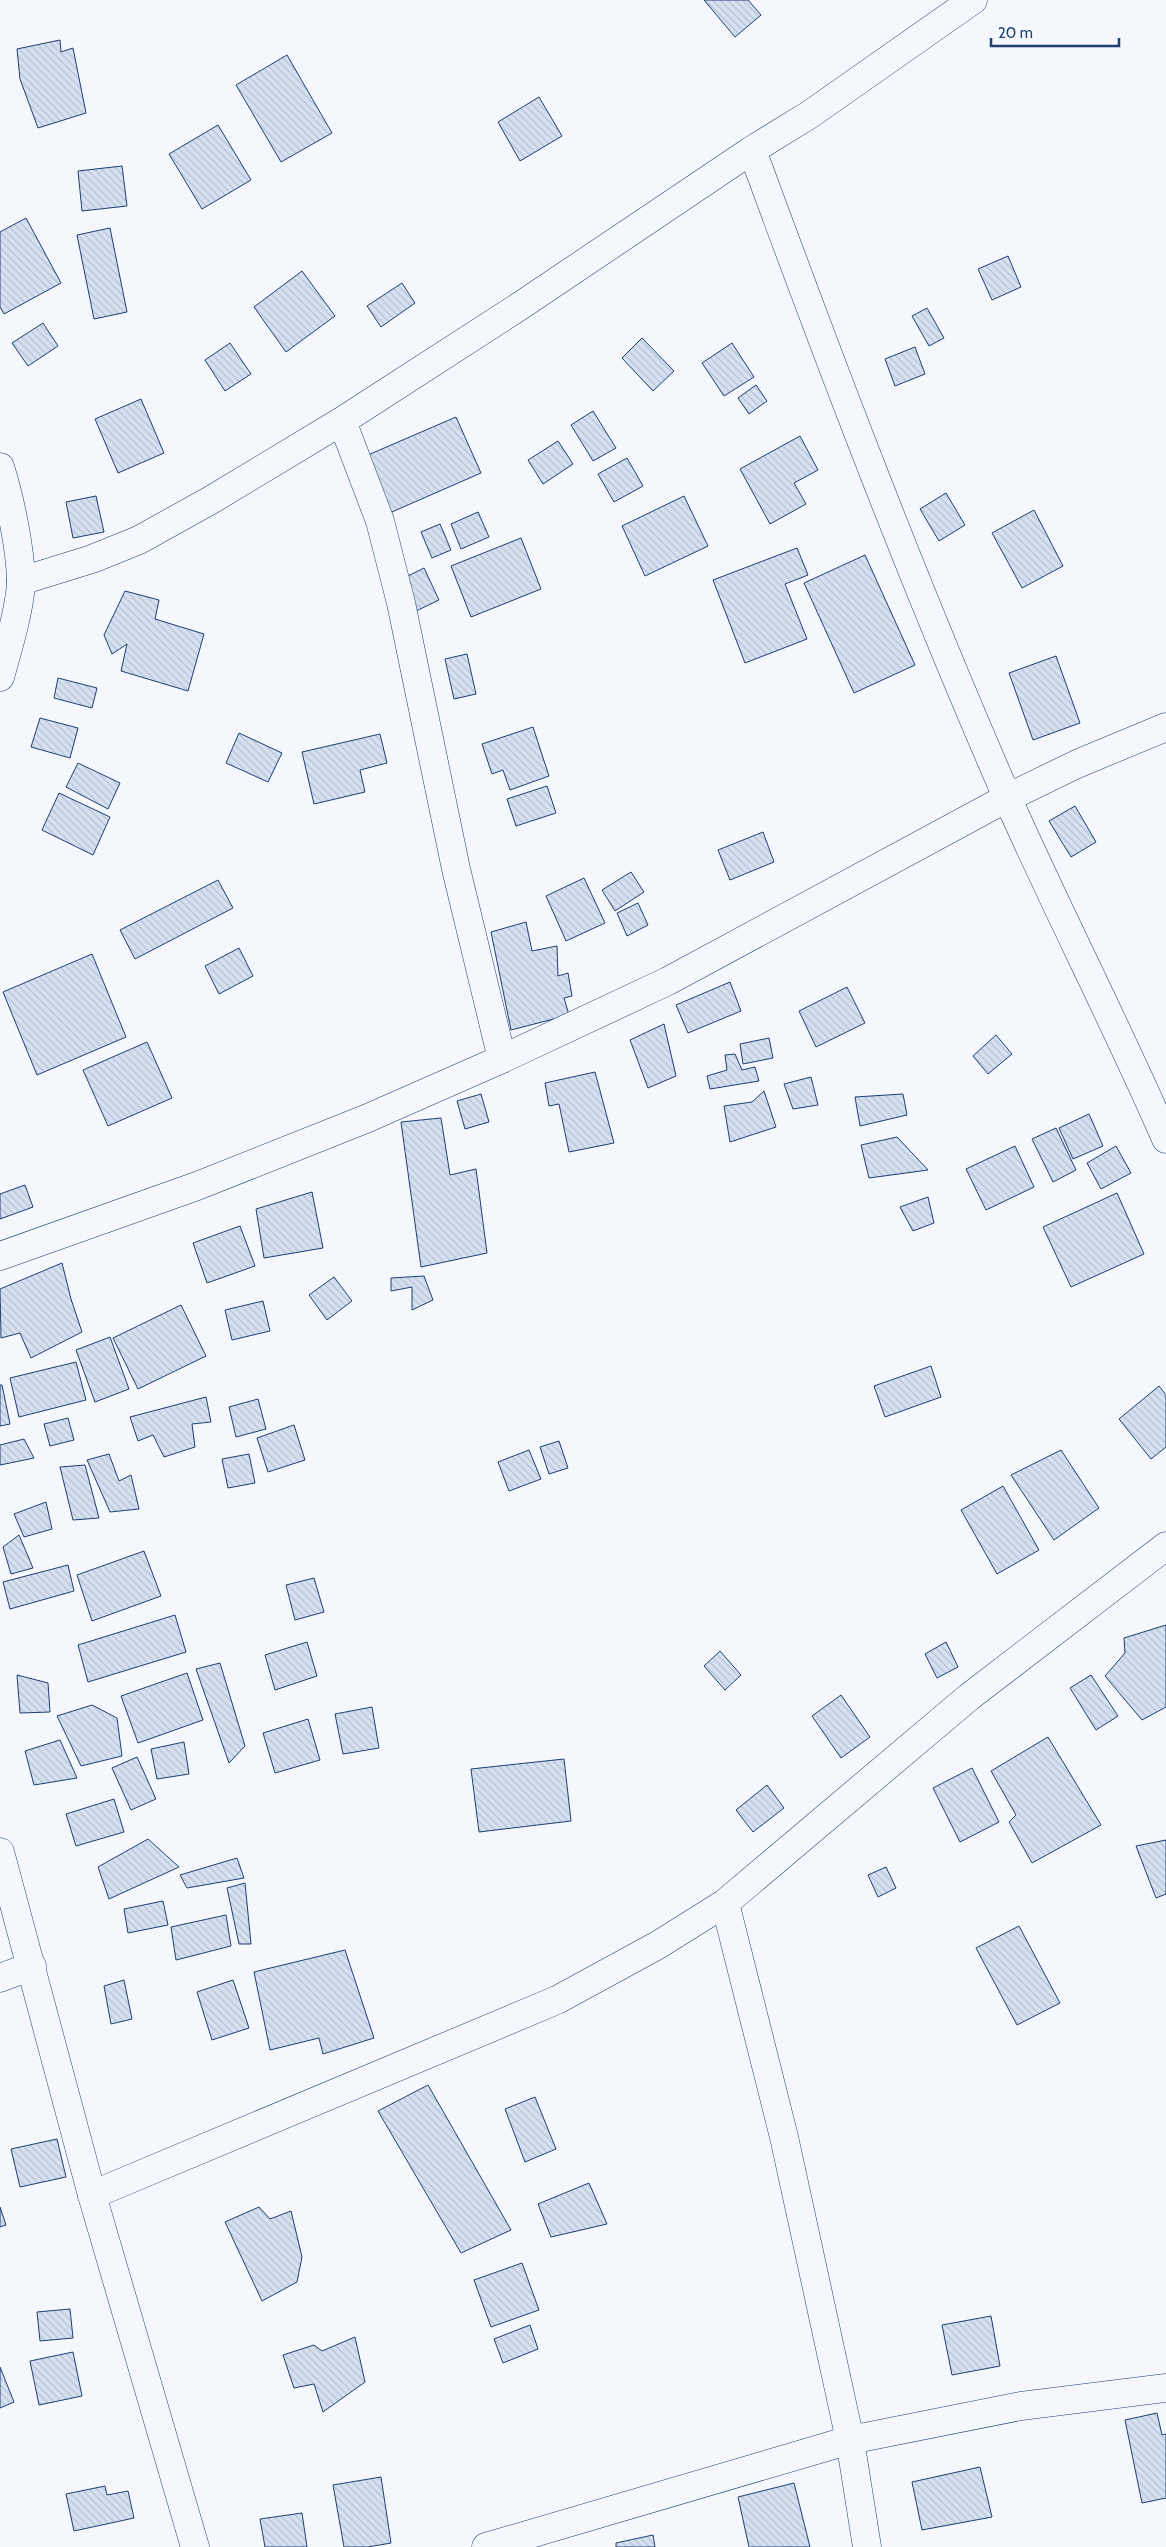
<svg xmlns="http://www.w3.org/2000/svg" width="1166" height="2547" viewBox="0 0 1166 2547" font-family="Cabin,sans-serif">
  <defs>
    <pattern id="building-back-hatch" width="6" height="6" patternUnits="userSpaceOnUse" patternTransform="scale(1.25)"><rect width="6" height="6" fill="#d5e0f0"/><path d="M-1 5l2 2M0 0l6 6M5-1l2 2" fill="none" stroke="#b6c1d1"/></pattern>
  </defs>
  <rect width="100%" height="100%" fill="#f4f7fb"/>
  <!-- building -->
  <path fill="url(#building-back-hatch)" stroke="#1d3f73" d="M704 0H748L761 15 735 37Z
    M60 40 61 52 73 48 86 113 38 128 20 79 17 49Z
    M287 55 332 133 281 162 236 85Z
    M539 97 562 136 520 161 498 122Z
    M218 125 251 180 202 209 169 154Z
    M122 166 127 206 82 211 78 171Z
    M26 218 61 283 4 314 0 307V232Z
    M110 228 127 312 94 319 77 235Z
    M1008 256 1021 287 992 300 978 269Z
    M302 271 335 316 286 352 254 307Z
    M402 283 415 303 381 327 367 306Z
    M927 308 944 338 929 346 912 316Z
    M43 323 58 346 28 366 12 343Z
    M642 338 674 371 653 391 622 358Z
    M230 343 251 374 225 391 205 360Z
    M732 343 754 377 724 396 702 363Z
    M915 347 925 374 895 386 885 359Z
    M756 385 767 401 749 414 738 398Z
    M141 399 164 453 118 473 95 419Z
    M593 411 616 448 593 461 571 425Z
    M456 417 481 473 385 515 361 458Z
    M800 436 818 470 794 483 806 504 770 524 740 469Z
    M558 441 573 464 543 484 528 460Z
    M627 458 643 486 614 502 598 474Z
    M946 493 965 525 939 541 920 509Z
    M96 496 104 532 73 538 66 502Z
    M684 496 708 546 645 576 622 526Z
    M1034 510 1063 566 1022 588 992 533Z
    M478 512 489 537 461 549 451 524Z
    M440 524 451 550 432 558 421 532Z
    M521 538 541 589 471 617 451 566Z
    M797 548 808 575 785 584 807 639 745 663 713 580Z
    M865 555 915 665 854 693 804 583Z
    M424 568 439 600 414 612 400 580Z
    M125 591 159 600 155 619 204 634 188 691 121 671 127 644 112 654 104 635Z
    M467 654 476 694 454 699 445 659Z
    M1056 656 1080 723 1033 740 1009 673Z
    M58 678 97 688 92 708 54 698Z
    M40 718 78 728 70 758 31 747Z
    M533 727 549 776 510 790 503 770 492 774 482 744Z
    M239 733 282 753 268 782 226 763Z
    M380 734 387 763 360 770 365 792 314 804 302 752Z
    M78 763 120 783 108 809 66 787Z
    M547 786 556 813 516 826 507 799Z
    M59 793 110 817 93 855 42 830Z
    M1075 806 1096 842 1071 857 1049 821Z
    M763 832 774 862 730 880 718 850Z
    M631 872 644 892 615 911 602 890Z
    M584 878 605 923 566 941 546 896Z
    M218 880 233 908 135 959 120 930Z
    M638 903 648 925 627 936 617 913Z
    M526 922 532 951 557 946 558 976 568 973 572 996 564 998 569 1015 511 1030 491 932Z
    M239 948 253 976 219 994 205 966Z
    M92 954 126 1037 37 1075 3 992Z
    M730 982 741 1011 688 1033 676 1005Z
    M847 987 865 1023 816 1047 799 1011Z
    M664 1024 676 1076 648 1088 630 1040Z
    M996 1035 1012 1054 988 1074 973 1056Z
    M769 1038 773 1058 743 1064 740 1044Z
    M147 1042 172 1098 108 1126 83 1070Z
    M735 1054 742 1070 755 1067 759 1081 710 1089 707 1076 727 1070 725 1055Z
    M595 1072 614 1143 569 1152 559 1104 549 1106 545 1083Z
    M811 1077 818 1105 793 1109 784 1084Z
    M764 1091 776 1127 730 1142 724 1106 752 1102Z
    M481 1094 489 1122 465 1129 457 1101Z
    M903 1094 907 1115 860 1126 855 1097Z
    M1089 1114 1103 1146 1073 1159 1059 1128Z
    M441 1118 450 1175 476 1169 487 1253 421 1267 401 1122Z
    M1056 1128 1076 1170 1053 1182 1032 1139Z
    M897 1137 928 1170 869 1178 861 1145Z
    M1015 1146 1034 1187 986 1210 966 1169Z
    M1116 1146 1131 1173 1101 1189 1087 1163Z
    M25 1185 33 1207 0 1219V1194Z
    M312 1192 323 1248 264 1258 256 1209Z
    M1117 1193 1144 1254 1071 1287 1043 1227Z
    M928 1197 934 1223 913 1231 900 1207Z
    M240 1226 255 1266 207 1283 193 1243Z
    M62 1263 71 1299 82 1332 31 1358 20 1333 1 1338 0 1289Z
    M424 1276 433 1300 412 1310V1287L391 1291V1278Z
    M334 1277 352 1301 327 1320 309 1295Z
    M263 1301 270 1331 232 1340 225 1310Z
    M181 1305 206 1356 138 1389 113 1338Z
    M110 1337 129 1389 95 1402 76 1350Z
    M76 1362 86 1400 19 1417 10 1378Z
    M931 1366 941 1397 885 1417 874 1386Z
    M0 1385H2L10 1424 0 1426Z
    M1159 1386 1166 1395V1447L1151 1459 1119 1419Z
    M206 1397 211 1422 192 1424 195 1447 164 1457 153 1435 138 1441 130 1417Z
    M258 1399 266 1429 236 1437 229 1407Z
    M68 1418 74 1440 50 1446 44 1424Z
    M294 1425 305 1460 268 1472 257 1438Z
    M24 1439 34 1458 0 1465V1445Z
    M559 1441 568 1468 549 1474 540 1447Z
    M529 1450 541 1479 509 1491 498 1462Z
    M1061 1450 1099 1508 1054 1540 1011 1475Z
    M109 1454 119 1481 131 1475 139 1509 110 1512 87 1460Z
    M249 1454 255 1483 228 1488 222 1459Z
    M85 1465 99 1518 73 1520 60 1467Z
    M1003 1486 1039 1550 997 1574 961 1510Z
    M46 1502 52 1529 24 1537 14 1514Z
    M19 1535 33 1568 11 1574 3 1547Z
    M144 1551 161 1596 92 1621 77 1575Z
    M68 1565 74 1591 10 1609 3 1582Z
    M314 1578 324 1612 295 1620 286 1585Z
    M175 1615 186 1652 88 1682 78 1645Z
    M1166 1625V1707L1142 1720 1105 1676 1125 1653 1124 1638Z
    M307 1642 317 1676 275 1690 265 1655Z
    M946 1642 958 1667 937 1678 925 1654Z
    M720 1651 741 1675 725 1690 704 1666Z
    M220 1663 245 1746 229 1763 196 1669Z
    M187 1673 203 1720 138 1743 121 1696Z
    M17 1675 48 1683 50 1712 20 1713Z
    M1091 1675 1118 1716 1096 1730 1070 1688Z
    M841 1695 870 1737 841 1758 812 1716Z
    M92 1705 117 1718 122 1756 81 1766 57 1716Z
    M372 1707 379 1748 343 1754 335 1714Z
    M308 1719 320 1760 275 1773 263 1733Z
    M1048 1737 1101 1825 1032 1863 1009 1822 1016 1815 991 1771Z
    M60 1740 77 1778 34 1785 25 1751Z
    M184 1742 189 1774 157 1779 151 1749Z
    M137 1757 156 1799 131 1810 112 1768Z
    M564 1759 571 1821 479 1832 471 1769Z
    M972 1768 999 1822 960 1842 933 1788Z
    M767 1785 784 1808 753 1832 736 1810Z
    M114 1799 124 1832 76 1846 66 1814Z
    M148 1839 179 1867 109 1899 98 1867Z
    M1166 1840V1894L1156 1898 1136 1846Z
    M237 1858 244 1878 187 1888 180 1875Z
    M886 1867 896 1888 878 1897 868 1875Z
    M245 1883 251 1944H239L227 1888Z
    M163 1901 168 1925 128 1933 124 1909Z
    M226 1915 231 1946 176 1960 171 1927Z
    M1019 1926 1060 2003 1017 2025 976 1948Z
    M345 1950 374 2038 323 2054 319 2038 270 2050 254 1972Z
    M124 1980 132 2019 111 2024 104 1986Z
    M233 1980 249 2028 212 2040 197 1992Z
    M428 2085 511 2230 461 2253 378 2111Z
    M535 2097 556 2149 525 2162 505 2109Z
    M57 2139 66 2177 20 2187 11 2149Z
    M589 2183 607 2224 551 2237 538 2204Z
    M0 2207 6 2225 0 2227Z
    M259 2207 270 2219 291 2211 302 2257 297 2282 262 2301 225 2222Z
    M522 2263 539 2310 491 2327 474 2280Z
    M70 2309 73 2338 40 2341 37 2312Z
    M991 2316 1000 2366 952 2375 942 2325Z
    M530 2325 538 2349 503 2363 494 2339Z
    M355 2337 365 2382 323 2412 314 2384 294 2388 283 2355 314 2345 322 2351Z
    M73 2352 82 2396 39 2405 30 2361Z
    M0 2367 14 2402 0 2408Z
    M1157 2413 1162 2435 1166 2434V2498L1142 2503 1125 2420Z
    M980 2467 992 2517 922 2530 912 2482Z
    M381 2477 391 2543 368 2547H344L333 2485Z
    M794 2483 810 2547H749L738 2497Z
    M105 2486 107 2495 128 2491 134 2518 74 2531 66 2494Z
    M302 2513 307 2547H265L260 2519Z
    M653 2535 655 2547H616V2543Z"/>
  <g fill="none" stroke-linecap="round" stroke-linejoin="round">
    <defs>
      <path id="minor" d="M752 150C832 368 914 584 1007 797 1058 912 1116 1024 1166 1139
        M342 421 380 521 401 603 456 869 502 1059
        M21 581 92 559 139 540 211 500 342 421 520 306 752 150 809 115 973 0
        M0 1256 197 1186 368 1118 502 1059 668 981 1007 798 1077 764 1166 727
        M725 1903 784 2137 850 2440 867 2547
        M0 1978 32 1966
        M92 2195 557 2000 658 1945 725 1903 969 1697 1166 1546
        M486 2547 850 2440 1021 2406 1166 2388"/>
      <path id="tertiary" d="M0 467C10 498 20 547 21 580 21 606 7 652 0 677
        M0 1852 92 2195 195 2547"/>
    </defs>
    <!-- minor casing -->
    <use href="#minor" stroke="#1d3f73" stroke-width="29"/>
    <!-- tertiary casing -->
    <use href="#tertiary" stroke="#1d3f73" stroke-width="29"/>
    <!-- minor -->
    <use href="#minor" stroke="#f4f7fb" stroke-width="28"/>
    <!-- tertiary -->
    <use href="#tertiary" stroke="#f4f7fb" stroke-width="28"/>
  </g>
  <!-- scale -->
  <path d="M991 38v8h128v-8" fill="none" stroke="#1d3f73" stroke-width="2.5"/>
  <text x="998" y="38" font-size="15" fill="#1d3f73" stroke="#f4f7fb" stroke-width="4" paint-order="stroke">20 m</text>
</svg>
